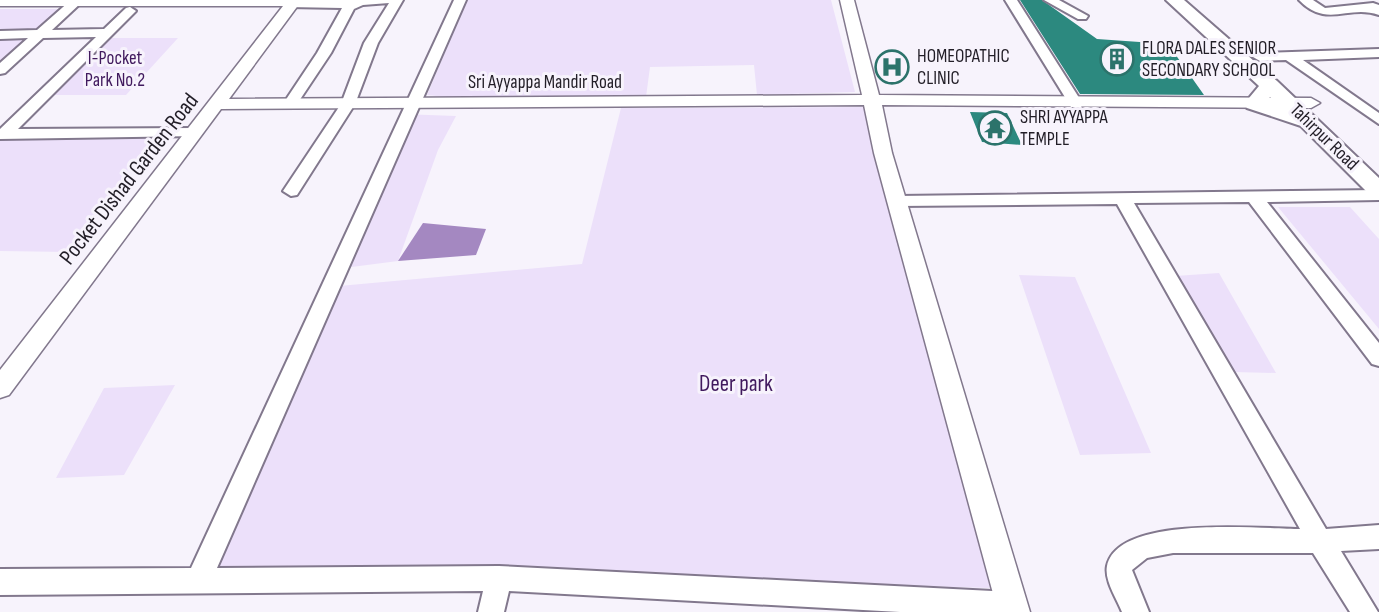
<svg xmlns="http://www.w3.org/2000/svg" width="1379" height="612" viewBox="0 0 1379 612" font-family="'Sofia Sans Condensed',sans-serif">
  <rect width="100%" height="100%" fill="#f7f3fc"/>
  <!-- green -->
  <path fill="#ece0fa" d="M467 0H831L855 92 757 95 754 65 650 67 646 97 455 98 427 95Z
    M0 9H61L0 62Z
    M110 38H178L126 95H51Z
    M868 107 990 588 195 566 339 286 582 264 621 108Z
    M401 114 456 116 438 150 398 261 336 269Z
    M160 137 105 210 68 252 0 251V138Z
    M1278 207H1350L1379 239V329Z
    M1219 273 1276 373 1234 372 1175 276Z
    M1019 275 1075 277 1151 453 1080 455Z
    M175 385 124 475 56 478 104 388Z"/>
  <!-- water -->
  <path fill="#a488c1" d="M423 223 486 229 476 255 398 261Z"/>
  <!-- building -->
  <path fill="#2c897f" d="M1020 0H1042L1097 39 1168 44 1204 95 1080 94Z
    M970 112 1007 113 1022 145 982 142Z"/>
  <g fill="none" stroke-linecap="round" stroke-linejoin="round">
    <defs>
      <path id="minor" d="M71 0 82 2 52 30 104 29 126 8 130 7 136 11 18 129 194 128 202 133 199 136 0 139V129L96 37 43 38 5 73 0 74V63L28 38 0 39V31L37 30Z
        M292 0H403L378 43 355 104 297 195 291 196 283 191 341 104 364 43 389 3 363 5 354 9 331 53 295 107 290 108 283 104 317 53 342 8 288 7V1Z
        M454 0H466L217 568 499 566 1012 592 1021 596 1025 605 1022 612H900L509 591 504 612H478L483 591 0 595V569L191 568Z
        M1005 0H1017L1083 104 1081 107H1071Z
        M1044 0H1059L1088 16 1086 19H1078Z
        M1299 0H1313L1325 8 1373 3 1379 5V15C1348 4 1327 29 1299 0Z
        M1379 49V57L1303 60 1379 113V124L1286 60 1260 61 1253 57 1260 53Z
        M1379 190V200L1267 202 1379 343V366L1372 364 1249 202 1134 203 1326 529 1379 525V549L1341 551 1378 612H1350L1313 553H1173L1147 558 1132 570 1149 612H1122C1117 599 1104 580 1107 566 1118 514 1260 529 1300 529L1117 204 898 206 890 201 898 196Z"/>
      <path id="tertiary" d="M0 0H302L229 99 862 95 840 0H854L879 95 1311 98 1320 103 1311 108 882 105 892 153 1030 612H998L874 153 864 105 221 109 9 395 0 398V370L283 6H0Z"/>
      <path id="secondary" d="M1166 0H1184L1277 81 1379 178V198L1371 196 1301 126 1247 108 1244 104 1259 86ZM1270 97 1281 107 1266 102Z"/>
    </defs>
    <!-- minor casing -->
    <use href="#minor" stroke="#82788d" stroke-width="4"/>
    <!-- tertiary casing -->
    <use href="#tertiary" stroke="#82788d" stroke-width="3"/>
    <!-- secondary casing -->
    <use href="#secondary" stroke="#82788d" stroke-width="4"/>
    <!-- minor -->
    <use href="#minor" fill="#fff" fill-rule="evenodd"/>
    <!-- tertiary -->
    <use href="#tertiary" fill="#fff" fill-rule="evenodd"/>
    <!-- secondary -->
    <use href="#secondary" fill="#fff" fill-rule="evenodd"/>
  </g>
  <!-- icons -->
  <defs>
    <symbol id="building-ring" viewBox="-11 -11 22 22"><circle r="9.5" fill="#f7f3fc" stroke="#2c736b" stroke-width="1.5"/><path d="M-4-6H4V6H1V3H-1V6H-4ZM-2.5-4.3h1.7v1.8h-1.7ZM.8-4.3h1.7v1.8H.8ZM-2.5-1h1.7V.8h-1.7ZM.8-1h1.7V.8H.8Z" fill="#2c736b"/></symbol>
    <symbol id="hospital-ring" viewBox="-11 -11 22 22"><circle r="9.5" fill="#f7f3fc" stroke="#2c736b" stroke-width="1.5"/><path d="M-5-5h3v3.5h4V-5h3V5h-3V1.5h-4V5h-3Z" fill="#2c736b"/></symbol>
    <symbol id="temple-ring" viewBox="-11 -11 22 22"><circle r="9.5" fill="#f7f3fc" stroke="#2c736b" stroke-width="1.5"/><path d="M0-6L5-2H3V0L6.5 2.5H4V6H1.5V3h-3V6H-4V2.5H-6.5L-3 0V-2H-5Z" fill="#2c736b"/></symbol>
  </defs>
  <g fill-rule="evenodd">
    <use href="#building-ring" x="1098" y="40" width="38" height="38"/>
    <use href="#hospital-ring" x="873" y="48" width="38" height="38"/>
    <use href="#temple-ring" x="976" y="109" width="38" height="38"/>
  </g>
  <g text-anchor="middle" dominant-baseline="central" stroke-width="6" stroke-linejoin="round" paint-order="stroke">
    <!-- far-poi labels -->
    <g font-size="19" fill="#221e27" stroke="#f7f3fc" text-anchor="start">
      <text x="1142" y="48">FLORA DALES SENIOR<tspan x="1142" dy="22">SECONDARY SCHOOL</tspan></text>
      <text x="917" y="56">HOMEOPATHIC<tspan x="917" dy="22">CLINIC</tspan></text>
      <text x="1020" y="117">SHRI AYYAPPA<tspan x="1020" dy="22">TEMPLE</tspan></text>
    </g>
    <!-- far-park labels -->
    <g font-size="19" fill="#411a5e" stroke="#f7f3fc">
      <text x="115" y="58">I-Pocket<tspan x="115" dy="22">Park No.2</tspan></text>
    </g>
    <!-- far-street labels -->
    <g font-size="19" fill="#221e27" stroke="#f7f3fc">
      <text x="545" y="82">Sri Ayyappa Mandir Road</text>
      <text transform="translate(1324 137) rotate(44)">Tahirpur Road</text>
    </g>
    <!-- street labels -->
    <g font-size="23" fill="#221e27" stroke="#f7f3fc">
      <text transform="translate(129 179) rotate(-52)">Pocket Dishad Garden Road</text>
    </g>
    <!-- park labels -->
    <g font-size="23" fill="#411a5e" stroke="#f7f3fc">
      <text x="736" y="384">Deer park</text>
    </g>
  </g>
</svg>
